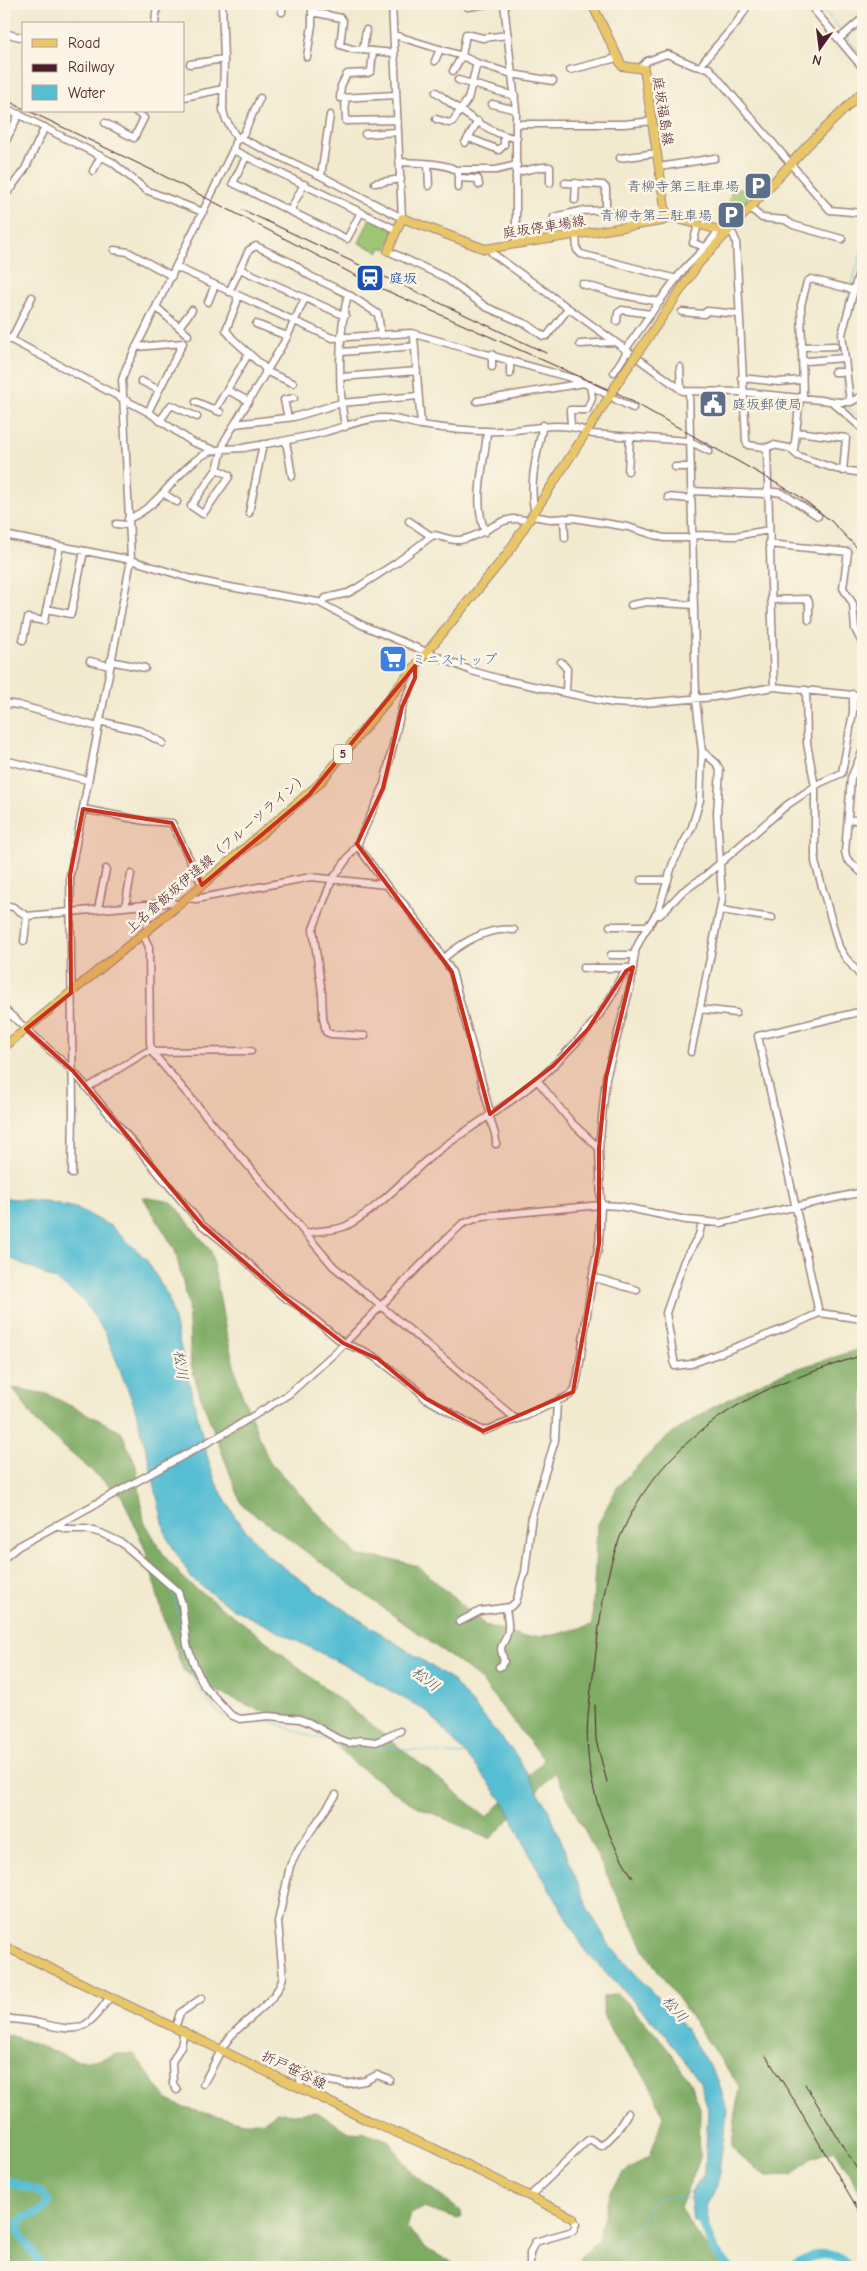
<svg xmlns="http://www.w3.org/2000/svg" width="867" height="2271" viewBox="0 0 867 2271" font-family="'Comic Neue','Klee One',sans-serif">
  <rect width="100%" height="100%" fill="#fcf5e5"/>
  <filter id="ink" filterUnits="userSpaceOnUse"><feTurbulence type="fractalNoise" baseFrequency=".02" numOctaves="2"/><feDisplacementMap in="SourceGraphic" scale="10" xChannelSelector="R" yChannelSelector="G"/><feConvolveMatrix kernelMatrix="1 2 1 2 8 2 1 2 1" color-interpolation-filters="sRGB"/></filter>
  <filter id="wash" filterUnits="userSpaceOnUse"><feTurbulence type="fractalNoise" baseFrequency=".0096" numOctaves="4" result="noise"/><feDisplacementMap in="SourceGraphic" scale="20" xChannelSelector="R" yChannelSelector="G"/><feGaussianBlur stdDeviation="1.12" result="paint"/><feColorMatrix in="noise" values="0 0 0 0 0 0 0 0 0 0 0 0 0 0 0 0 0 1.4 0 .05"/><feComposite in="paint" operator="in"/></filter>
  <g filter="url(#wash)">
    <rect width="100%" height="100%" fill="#f1eacf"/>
    <!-- green -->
    <path fill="#9fc773" stroke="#74734f" d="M743 188 749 195 745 206 729 203 732 189Z
      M370 218 395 230 387 249 381 247 379 252 359 243Z"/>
    <!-- forest -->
    <path fill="#7fac65" stroke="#646648" d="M143 1197 172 1202 211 1251 226 1332 240 1389 269 1461 358 1556 395 1560 418 1566 485 1625 522 1637 554 1635 592 1625 597 1526 618 1486 663 1440 708 1410 774 1376 863 1348V2197L835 2150 811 2158 792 2175 766 2176 741 2158 732 2146 739 2086 647 1955 555 1772 490 1839 412 1804 355 1764 311 1720 259 1710 209 1688 183 1670 163 1615 145 1549 122 1496 73 1455 37 1423 13 1388 47 1394 121 1431 136 1466 144 1521 165 1557 187 1582 242 1622 487 1817 544 1760 478 1677 242 1505 199 1392 191 1364 188 1303 175 1250Z
      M617 1994 631 2007 667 2047 690 2082 700 2108 699 2161 680 2208 693 2229 723 2267H572L598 2240 610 2191 623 2174 650 2155 663 2116C658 2104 654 2091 647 2080 629 2053 601 2033 603 1997Z
      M4 2035 13 2036 76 2060H100L117 2054H134L166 2099 184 2108 244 2122H263L277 2112 293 2114 317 2112 348 2132 367 2133 388 2140 413 2174 461 2212 462 2216 458 2219 422 2208 411 2214 407 2228 427 2249 460 2267H4Z"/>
    <!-- water -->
    <path fill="#56bed3" stroke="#506e7f" d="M4 1198 45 1201 79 1209 112 1227 146 1259 168 1296 208 1459 216 1483 237 1520 267 1555 320 1594 451 1679 516 1755 549 1811 589 1911 610 1946 685 2028 718 2080 727 2111 717 2186 706 2206 709 2226 693 2221 690 2193 705 2173 708 2109 700 2082 664 2033 586 1952 530 1855 505 1804 479 1770 428 1712 352 1669 230 1607 192 1579 166 1536 149 1460 135 1408 106 1334 82 1299 56 1280 4 1255Z"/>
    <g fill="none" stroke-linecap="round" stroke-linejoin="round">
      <!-- stream -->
      <path stroke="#56bed3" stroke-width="1" d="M819 4 842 32
        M846 37 863 57
        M851 286 863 247
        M845 310 849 292
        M839 338 840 354
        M842 361 843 369
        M843 399 844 376
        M843 405 856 413 863 422
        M847 550 849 545 863 536
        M840 586 842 573
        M841 590 847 599
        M4 1566C18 1551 42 1535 63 1531
        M156 1577 174 1595 187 1660 196 1685 215 1710 231 1720 246 1723 271 1721 312 1737 340 1743
        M353 1744 460 1755 464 1754
        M590 2267C601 2248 622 2242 637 2228 647 2218 643 2203 659 2198 668 2195 680 2198 690 2199"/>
      <!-- river -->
      <path stroke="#56bed3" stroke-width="9" d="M4 2180 39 2191 48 2201C43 2222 12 2208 20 2235L43 2267
        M700 2215 714 2251 729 2267
        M792 2267C815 2255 828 2243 849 2267"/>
    </g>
  </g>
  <g filter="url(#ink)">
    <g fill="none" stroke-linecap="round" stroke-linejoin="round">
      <defs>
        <path id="minor" d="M222 4 224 59 223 110 225 118 238 140
          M392 4 402 218
          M504 4 516 110V244
          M809 4 863 68
          M468 7 487 4
          M282 12V4
          M312 12 341 18 343 21 340 45 352 49 394 53
          M155 24 157 4
          M4 33 24 38
          M394 35 462 56 477 63
          M839 39 863 18
          M363 50 366 30
          M373 51 371 71 368 73 347 74 341 86 340 98 396 95
          M307 57 312 25V4
          M435 61 440 49
          M190 64 224 59
          M641 67 647 61 667 54 695 66 709 68 830 210 863 213
          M700 67C715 44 737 28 748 4
          M570 70 617 58
          M453 71 462 56 466 34 483 38 508 35
          M458 80 515 96
          M436 92C456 107 492 137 517 138
          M184 97 223 89
          M345 98 346 121 397 120
          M492 104 516 110
          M4 107 112 162 146 190 203 212
          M436 119 449 123 453 121 468 99 477 63 512 74 553 81
          M105 123 134 138 144 118 135 111
          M517 124H624L653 121
          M365 134 398 132
          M240 138 321 176 402 218
          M469 138 499 150 504 145V137
          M465 143 478 121
          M4 145 19 114
          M233 150 235 142 244 133 260 98
          M246 157 233 183 347 239 361 212
          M620 158 657 153
          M400 162C413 163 449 162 458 172V188
          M428 164 429 186
          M659 167 715 158
          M458 170H496L517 165
          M93 171 101 156
          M517 172C526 171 542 165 550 167V183
          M321 176 330 115
          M458 178 478 179 479 185
          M4 182 13 187
          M375 183 401 179
          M565 183 603 185 606 188V210L616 215H625L629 226
          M4 197 25 169 45 127
          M575 200 576 183
          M750 208 762 218 785 220 793 225 842 239
          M290 211 304 184
          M698 225 693 243 705 247
          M727 232 733 234 736 241 746 441 748 445 763 447 767 449 774 687
          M576 235 577 250 581 254 677 279
          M550 239 554 217 581 211 606 210
          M490 249 492 253 683 391 742 392 840 402H851L863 395
          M114 250 128 252 172 276
          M388 251 444 277 486 307 528 325 543 336H547L568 309
          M176 267 332 338 411 333 414 337 421 425
          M240 269 345 316
          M582 284 617 294 660 302
          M229 292 249 250 256 246 292 263 310 276 348 294 378 314 381 334
          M237 296V302L226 330 233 339 266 369
          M208 302 215 285
          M156 307 188 335
          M682 312 704 314 707 311 738 314
          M617 321 618 313 622 310 651 314
          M256 324 287 336
          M179 327 192 310
          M411 333 575 379 607 394
          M4 336 148 412 192 442 214 450
          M11 340 32 297
          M580 344 614 342
          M136 347 183 343 148 412
          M801 347 835 346
          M625 350C645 323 663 294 685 268 696 256 711 245 718 230
          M342 352 415 346
          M492 354V367
          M510 360V374
          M807 361 844 358
          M680 367 681 390
          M265 371 293 383
          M614 372 627 352
          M834 372H846
          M341 377 417 371
          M741 378 779 382 801 380
          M141 381 159 390
          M227 390 249 401
          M803 397 801 305 807 282 811 279 853 290
          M615 399 633 408
          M477 401 584 383
          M831 401 863 429
          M196 402 220 412
          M850 402 842 334 863 257
          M215 410 249 353
          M288 418 284 400 294 398
          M160 421 171 405 197 417
          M235 424 294 417 341 403 418 396
          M571 426 570 410H587L592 398 590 385
          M345 427C338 388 338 333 348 294
          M797 432 846 438 843 471
          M592 434 689 441 709 451
          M286 441 292 476
          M766 448 773 445 789 448 798 456 836 469 863 473
          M794 451 800 397
          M675 467H690
          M217 469 229 475V477L203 514 191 506 217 469 225 440 286 339 305 298
          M628 471 630 438
          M691 491 767 494
          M767 491 782 493 818 516
          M163 493 177 502
          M668 497 691 499
          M249 513 263 444
          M535 513C528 485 537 453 543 425
          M532 516 550 519 574 518 628 527 664 538H692
          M564 518 565 538
          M128 519C162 506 177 467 209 452 220 448 232 449 243 448 270 443 298 439 325 432 344 427 364 418 384 418 397 418 409 423 421 425 447 429 475 432 501 431 530 430 555 421 584 430
          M409 521 431 536
          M116 524 128 525
          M485 532C472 498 485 465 487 431
          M4 535 131 560 192 579 224 586 318 602 362 625 472 671 500 679 613 703 632 704 714 697 774 687 863 696
          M692 535 735 536 769 530
          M769 544 848 552 843 588 853 604 855 629 863 645
          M771 600 807 599 809 602V620
          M321 603 326 598 348 593 357 588 396 563 433 535C441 536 452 541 460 540 488 536 499 512 529 521
          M631 605 647 602 694 605
          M47 609 71 614 84 551
          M23 640 28 618 44 621 60 546
          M90 661 109 666
          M110 661 145 668
          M561 662 567 669 566 693
          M806 690 807 743 815 787V862L839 947 845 957 863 979
          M4 703 18 705 98 727
          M99 721 141 731 163 743
          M863 750 851 778 845 852 847 859 863 874
          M4 760 87 780
          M83 809 145 821 172 823 202 885
          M848 819 863 821
          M357 845 386 885
          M641 880H668
          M187 898 196 899 311 877 386 885 404 904 433 942 452 972 490 1112C489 1123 497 1132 496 1144
          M4 905 13 907 27 916
          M148 905 172 902 177 905
          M125 907 131 874
          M98 909 106 869
          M721 910 772 918
          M656 915H660L682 892 705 876 787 805 820 783 842 773 853 712V694
          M610 926H649
          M143 934 149 947 150 1043 152 1052 333 1266 516 1419
          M24 941 27 916 145 905H148L147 931
          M611 955H635
          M444 958C463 942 488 927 514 930
          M583 968H630
          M4 1009 73 1071 202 1225 242 1257 281 1295 301 1308 343 1343 364 1351 378 1359 419 1391 425 1398 483 1431 526 1416 570 1395 575 1389 578 1375 594 1267 599 1244 601 1205 599 1148 606 1078 631 984 635 951 642 936 658 911 673 863 692 827 700 800 702 752 696 699 689 392
          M700 1009 736 1013
          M365 1036 331 1034 326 1032 323 1017 322 993 313 929 332 880 357 845 383 788 402 707 415 678 416 671 415 666
          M691 1052 722 899 717 813 720 770 716 763 702 751
          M537 1080 572 1123 599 1148
          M87 1088 146 1052 251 1051
          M72 1174 73 1107 70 875 131 560 123 394 122 380 126 368 233 150 397 230
          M702 1222 699 1235 684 1261 666 1313 675 1366 691 1364 791 1326 819 1313 863 1319
          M305 1234C318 1229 333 1232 346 1226 378 1209 401 1182 428 1159 468 1126 516 1103 553 1066 575 1044 598 1021 613 993 618 983 622 971 633 967
          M592 1277 637 1290
          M819 1313 758 1036 863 1011
          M56 1525 65 1529H86L101 1533 122 1543 178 1592 182 1604 187 1645 194 1664 204 1686 231 1715 240 1719 268 1716 300 1719 310 1723 338 1739 349 1743 360 1740 376 1742 400 1731
          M4 1558 19 1546 232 1429 289 1394 338 1350 445 1240 462 1224 483 1216 601 1205 619 1206 686 1220 720 1223 863 1192
          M459 1622 480 1611 510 1607 516 1602 525 1572 532 1515 555 1440 557 1401
          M499 1667 501 1666 504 1661C498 1641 502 1650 507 1634 510 1626 507 1616 506 1609
          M4 2018C15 2020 27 2020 39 2023 80 2033 85 2032 110 1997
          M175 2028 180 2013 202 1998
          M203 2084C212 2069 219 2051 230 2037 247 2017 276 2004 283 1977L278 1922 290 1866 299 1848 336 1795
          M301 2087 299 2069 320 2079 346 2084 365 2081 377 2075 390 2080
          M177 2090 173 2084 172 2062 181 2046 184 2031
          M530 2196 587 2141 590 2139 601 2146 603 2145 616 2132 628 2113
          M530 2267V2253L535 2242 573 2231 576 2224 573 2218"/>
        <path id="major" d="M592 4 622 66 644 69 666 214 670 217
          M670 217 727 232
          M388 251 402 218 485 249 662 221 670 217
          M637 354 699 263 807 146 863 91
          M616 385 632 361
          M4 1047 187 898 319 784 507 554 611 394
          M4 1946 369 2121 433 2148 573 2218"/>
      </defs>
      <!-- minor casing -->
      <use href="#minor" stroke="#9e847d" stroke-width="9"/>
      <!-- major casing -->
      <use href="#major" stroke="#9e847d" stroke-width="10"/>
      <!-- minor -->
      <use href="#minor" stroke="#fff" stroke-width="6"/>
      <!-- major -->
      <use href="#major" stroke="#e9c769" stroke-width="8"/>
      <!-- rail -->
      <path stroke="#4a1f2b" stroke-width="1" d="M4 99 24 109
        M29 111 158 173 376 286 621 395 799 496 831 521 863 554
        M243 210 546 353
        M595 1705 596 1740 607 1782
        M633 1878C602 1829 583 1776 588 1717 589 1701 592 1685 594 1668 598 1634 602 1597 611 1564 633 1483 696 1422 771 1388 801 1375 832 1365 863 1355
        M766 2056 794 2100 863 2218
        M805 2084 863 2179"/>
      <defs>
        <path id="major-bridge" d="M632 361 637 354
          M611 394 616 385"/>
      </defs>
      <!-- major-bridge casing -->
      <use href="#major-bridge" stroke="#9e847d" stroke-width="10" stroke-linecap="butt"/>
      <!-- major-bridge -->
      <use href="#major-bridge" stroke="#e9c769" stroke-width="8"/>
    </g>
  </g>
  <!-- marked area -->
  <path fill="#c8321e" fill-opacity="0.2" stroke="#c8321e" stroke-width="4" stroke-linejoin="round" d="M415 666V678L402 707 383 788 357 844 452 972 490 1114 553 1066 588 1029 626 971 633 967 606 1078 599 1148V1244L573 1392 483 1431 425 1398 378 1359 343 1343 284 1297 202 1225 73 1071 26 1029 71 993 70 875 83 809 172 823 202 885 309 795Z"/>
  <!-- icons -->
  <defs>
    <symbol id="parking-square" viewBox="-11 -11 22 22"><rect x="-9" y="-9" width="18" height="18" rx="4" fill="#5c6f8a" stroke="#fcf5e5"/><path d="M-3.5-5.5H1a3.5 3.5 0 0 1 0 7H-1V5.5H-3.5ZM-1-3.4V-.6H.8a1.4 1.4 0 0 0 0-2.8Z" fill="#fff"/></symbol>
    <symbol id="station-square" viewBox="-11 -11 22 22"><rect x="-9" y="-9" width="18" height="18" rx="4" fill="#1a4fb4" stroke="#fcf5e5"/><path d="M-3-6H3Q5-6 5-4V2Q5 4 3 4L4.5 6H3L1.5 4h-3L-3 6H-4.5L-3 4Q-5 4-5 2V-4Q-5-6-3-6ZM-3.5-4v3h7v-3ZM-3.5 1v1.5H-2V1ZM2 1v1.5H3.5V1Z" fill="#fff"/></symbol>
    <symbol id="civic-square" viewBox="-11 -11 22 22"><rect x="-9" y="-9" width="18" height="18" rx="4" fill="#5c6f8a" stroke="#fcf5e5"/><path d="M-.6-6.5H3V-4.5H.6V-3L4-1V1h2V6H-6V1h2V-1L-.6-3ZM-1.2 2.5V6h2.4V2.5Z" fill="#fff"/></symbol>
    <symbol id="supermarket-square" viewBox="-11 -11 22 22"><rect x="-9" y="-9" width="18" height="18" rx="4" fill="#3f7fe0" stroke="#fcf5e5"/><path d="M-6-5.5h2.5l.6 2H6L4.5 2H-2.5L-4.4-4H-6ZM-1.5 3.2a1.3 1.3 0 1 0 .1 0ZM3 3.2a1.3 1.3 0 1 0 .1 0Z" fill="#fff"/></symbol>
  </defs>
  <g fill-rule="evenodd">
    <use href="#parking-square" x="742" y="170" width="32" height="32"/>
    <use href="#parking-square" x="715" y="199" width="32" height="32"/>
    <use href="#station-square" x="354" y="262" width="32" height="32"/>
    <use href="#civic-square" x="697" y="388" width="32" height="32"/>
    <use href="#supermarket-square" x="377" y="643" width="32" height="32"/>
  </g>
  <g text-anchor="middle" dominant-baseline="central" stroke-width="5" stroke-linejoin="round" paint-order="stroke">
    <!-- shield labels -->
    <rect fill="#fcf5e5" stroke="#7f5f63" stroke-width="1" x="334" y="744.5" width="18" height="19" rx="4"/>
    <g font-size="12" font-weight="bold" fill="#4a1f2b">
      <text x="343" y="754">5</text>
    </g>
    <!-- street labels -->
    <g font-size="14" fill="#4a1f2b" stroke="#fcf5e5">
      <text transform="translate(663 111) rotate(81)">庭坂福島線</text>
      <text transform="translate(544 227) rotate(-9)">庭坂停車場線</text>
      <text transform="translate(217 853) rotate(-41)">上名倉飯坂伊達線（フルーツライン）</text>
      <text transform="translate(294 2070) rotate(26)">折戸笹谷線</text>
    </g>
    <!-- service labels -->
    <g font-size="14" fill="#4e5e75" stroke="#fcf5e5" text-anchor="end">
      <text x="739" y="186">青柳寺第三駐車場</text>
      <text x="712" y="215">青柳寺第二駐車場</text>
      <text x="732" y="404" text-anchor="start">庭坂郵便局</text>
    </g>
    <!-- transit labels -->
    <g font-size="14" fill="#164399" stroke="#fcf5e5" text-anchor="start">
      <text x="389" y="278">庭坂</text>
    </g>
    <!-- shop labels -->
    <g font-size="14" fill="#366cbe" stroke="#fcf5e5" text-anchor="start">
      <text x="412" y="659">ミニストップ</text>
    </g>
    <!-- water labels -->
    <g font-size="15" font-style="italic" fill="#4e5766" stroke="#fcf5e5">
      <text transform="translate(181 1365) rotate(83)">松川</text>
      <text transform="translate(426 1679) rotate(38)">松川</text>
      <text transform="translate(675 2009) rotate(49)">松川</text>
    </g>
  </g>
  <!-- margin -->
  <rect width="867" height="2271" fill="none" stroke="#fcf5e5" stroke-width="20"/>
  <!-- legend -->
  <rect x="22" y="22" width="162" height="90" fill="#fcf5e5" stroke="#b59f9b"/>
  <rect x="32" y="39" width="25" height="8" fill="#e9c769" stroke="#b59f9b"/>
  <text x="68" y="48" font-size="15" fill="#4a1f2b">Road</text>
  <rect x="32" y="64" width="25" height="8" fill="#4a1f2b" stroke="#b59f9b"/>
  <text x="68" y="72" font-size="15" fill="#4a1f2b">Railway</text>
  <rect x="32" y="85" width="25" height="15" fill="#56bed3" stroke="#b59f9b"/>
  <text x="68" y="98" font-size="15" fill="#4a1f2b">Water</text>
  <!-- north arrow -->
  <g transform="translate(820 48) rotate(194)" stroke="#fcf5e5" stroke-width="4" paint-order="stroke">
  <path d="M0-4L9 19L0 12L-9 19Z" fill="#4a1f2b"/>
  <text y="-8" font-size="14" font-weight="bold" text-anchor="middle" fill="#4a1f2b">N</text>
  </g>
</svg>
